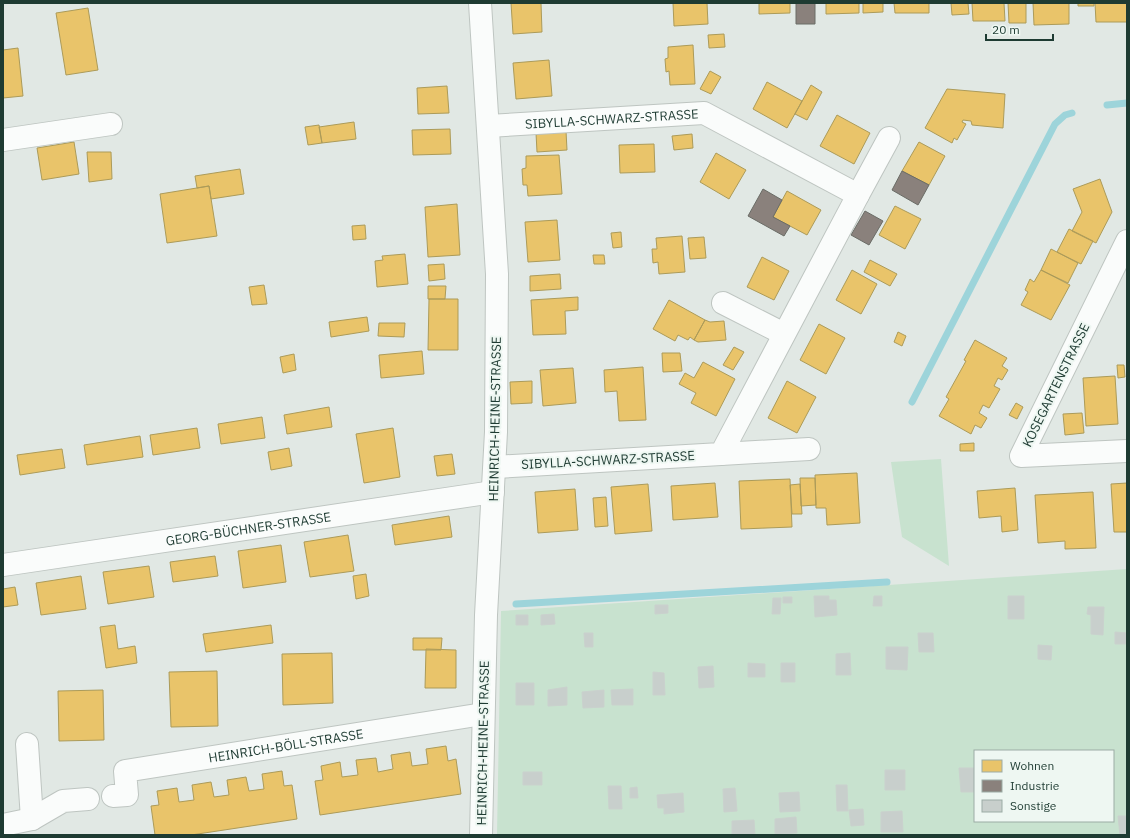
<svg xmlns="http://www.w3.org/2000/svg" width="1130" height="838" viewBox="0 0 1130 838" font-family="'IBM Plex Sans',sans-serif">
  <rect width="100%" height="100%" fill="#e1e8e4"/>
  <!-- green -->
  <path fill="#c8e2cf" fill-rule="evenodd" d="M941 459 949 566 902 537 891 462Z
    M1127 569V835H497L501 611ZM975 751H1113V821H975Z"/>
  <!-- homes -->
  <path fill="#e9c46a" stroke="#ac9b59" d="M511 3H541L542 32 513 34Z
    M673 3H707L708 24 674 26Z
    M759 3H790V13L759 14Z
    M826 3H859V13L826 14Z
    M863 3H883V12L863 13Z
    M894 3H929V13H895Z
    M951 3H968L969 14 952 15Z
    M972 3H1004L1005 21H973Z
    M1008 3H1026V23H1009Z
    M1033 3H1069V24L1034 25Z
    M1078 3H1094V6H1078Z
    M1095 3H1127V22H1096Z
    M88 8 98 70 66 75 56 13Z
    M724 34 725 47 709 48 708 35Z
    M693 45 695 84 670 85 669 71 666 72 665 59 668 58V47Z
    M18 48 23 96 3 98V50Z
    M549 60 552 96 516 99 513 63Z
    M710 71 721 77 711 94 700 89Z
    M767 82 802 101 787 128 753 109Z
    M811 85 822 92 807 120 795 114Z
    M447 86 449 113 418 114 417 88Z
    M947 89 1005 94 1003 128 972 125 971 121 963 120 962 122 966 124 957 140 954 138 952 143 925 128Z
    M837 115 870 133 854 164 820 146Z
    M354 122 356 139 322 143 319 127Z
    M319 125 322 143 308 145 305 127Z
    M450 129 451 154 413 155 412 130Z
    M566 131 567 150 537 152 536 133Z
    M692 134 693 148 674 150 672 136Z
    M74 142 79 174 42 180 37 148Z
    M919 142 945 156 929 185 902 171Z
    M654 144 655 172 620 173 619 145Z
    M87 152H111L112 179 89 182Z
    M716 153 746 170 729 199 700 182Z
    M559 155 562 194 528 196 527 185H523L522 169 526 168V156Z
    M240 169 244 194 211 199 209 186 197 188 195 176Z
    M1100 179 1112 212 1096 243 1072 231 1082 212 1073 189Z
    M209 186 217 236 167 243 160 194Z
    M787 191 821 210 807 235 773 217Z
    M457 204 460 255 428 257 425 207Z
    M895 206 921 219 905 249 879 235Z
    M557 220 560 260 528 262 525 222Z
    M365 225 366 239 353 240 352 226Z
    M1069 229 1093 241 1081 264 1057 252Z
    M621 232 622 247 613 248 611 233Z
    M682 236 685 272 659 274 658 262 653 263 652 249H657L656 238Z
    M704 237 706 258 690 259 688 238Z
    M1051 249 1078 263 1068 283 1041 270Z
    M405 254 408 284 377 287 375 261 383 260 382 256Z
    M593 255H604L605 264H594Z
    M762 257 789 271 774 300 747 287Z
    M870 260 897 274 890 286 864 272Z
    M444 264 445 279 429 281 428 265Z
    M852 270 877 284 861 314 836 300Z
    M1041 270 1070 285 1051 320 1021 305 1028 292 1025 290 1030 279 1034 282Z
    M560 274 561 289 530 291V276Z
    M264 285 267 304 252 305 249 287Z
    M428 286H446L445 299H428Z
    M578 297V310L565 311 566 334 533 335 531 300Z
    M429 299H458V350H428Z
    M669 300 705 320 694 340 690 337 688 340 678 335 675 341 653 329Z
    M367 317 369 331 331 337 329 322Z
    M705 320 710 322 724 321 726 340 698 342 694 340Z
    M379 323H405L404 337 378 336Z
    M819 324 845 338 826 374 800 360Z
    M898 332 906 336 902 346 894 342Z
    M975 340 1007 358 1002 366 1008 370 1002 380 998 378 994 386 1000 389 989 408 983 405 979 413 987 418 981 428 975 425 971 434 939 416 949 399 946 397 966 361 964 360Z
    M734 347 744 352 733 370 723 365Z
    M422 351 424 374 381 378 379 355Z
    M662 353H680L682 371 663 372Z
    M294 354 296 370 283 373 280 357Z
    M703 362 735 379 716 416 691 403 696 393 679 384 685 373 694 378Z
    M1117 365H1124L1125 377 1118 378Z
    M643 367 646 420 619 421 617 391 605 392 604 370Z
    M573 368 576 403 543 406 540 370Z
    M1115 376 1118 424 1086 426 1083 378Z
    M532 381V403L511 404 510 382Z
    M787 381 816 397 797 433 768 418Z
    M1016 403 1023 407 1017 419 1009 415Z
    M329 407 332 427 287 434 284 415Z
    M1082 413 1084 433 1065 435 1063 414Z
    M262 417 265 438 221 444 218 424Z
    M197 428 200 448 153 455 150 435Z
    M393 428 400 477 364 483 356 434Z
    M140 436 143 457 87 465 84 445Z
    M974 443V451H960V444Z
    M289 448 292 466 271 470 268 452Z
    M62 449 65 468 20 475 17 455Z
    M452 454 455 474 437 476 434 456Z
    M857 473 860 523 827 525 826 508H816L815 475Z
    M800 478H815L816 505 801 506Z
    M790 479 792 527 741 529 739 481Z
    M715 483 718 517 673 520 671 486Z
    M1127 483V532H1114L1111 484Z
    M648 484 652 531 615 534 611 487Z
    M800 484 802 514H792L790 485Z
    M1015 488 1018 530 1002 532 1001 516 979 518 977 491Z
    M575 489 578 530 538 533 535 492Z
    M1093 492 1096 548 1065 549V541L1038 543 1035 495Z
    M606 497 608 526 595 527 593 498Z
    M449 516 452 537 395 545 392 525Z
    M348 535 354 571 310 577 304 542Z
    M281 545 286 582 243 588 238 551Z
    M215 556 218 576 173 582 170 562Z
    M149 566 154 597 108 604 103 572Z
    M366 574 369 596 356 599 353 576Z
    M81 576 86 609 41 615 36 583Z
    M15 587 18 605 3 607V589Z
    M115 625 118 649 135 646 137 663 106 668 100 627Z
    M271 625 273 643 206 652 203 634Z
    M413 638H442L441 650H413Z
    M426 649 456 650V688H425Z
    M332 653 333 703 283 705 282 654Z
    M217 671 218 726 171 727 169 672Z
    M103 690 104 740 59 741 58 691Z
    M446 746 448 761 456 759 461 794 320 815 315 781 323 780 321 766 340 762 342 777 358 775 356 760 376 758 378 772 393 769 391 755 410 752 412 766 428 764 426 749Z
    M282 771 284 786 292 785 297 819 191 835H155L151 806 159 805 157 791 177 788 179 802 194 800 192 785 211 782 214 797 229 795 227 780 246 777 249 791 264 789 262 774Z"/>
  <!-- industry -->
  <path fill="#8a817c" stroke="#6a6c66" d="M796 3H815V24H796Z
    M902 171 929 185 918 205 892 190Z
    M763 189 782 200 773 217 790 226 784 236 748 216Z
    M865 211 883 221 869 245 851 235Z"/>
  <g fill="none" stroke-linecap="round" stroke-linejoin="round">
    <!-- stream -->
    <path stroke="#9dd4da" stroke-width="7" d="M1107 105 1127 103
      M912 402 1055 124 1065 115 1072 113
      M516 604 887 582"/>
  </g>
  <!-- building -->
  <path fill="#c8cfcc" stroke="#cad1cd" d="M814 596H829V600H836L837 615 815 617Z
    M874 596H882V606H873Z
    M1008 596H1024V619H1008Z
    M783 597H792V603H783Z
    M773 598H781L780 614H772Z
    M655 605H668V613L655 614Z
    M1088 607H1104L1103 635 1091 634V615L1087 614Z
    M554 614 555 624 541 625V615Z
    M516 615H528V625H516Z
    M1115 632 1127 633V644H1115Z
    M584 633H593V647H585Z
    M918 633H933L934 652H919Z
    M1038 645 1052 646 1051 660 1038 659Z
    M886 647H908L907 670 886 669Z
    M850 653 851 675H836V654Z
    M748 663 765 664V677H748Z
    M781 663H795V682H781Z
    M713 666 714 687 699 688 698 667Z
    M653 672 664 673 665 695H653Z
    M516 683H534V705H516Z
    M567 687V705L548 706V690Z
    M633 689V705H612L611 690Z
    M604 690V707L583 708 582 692Z
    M959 768H975V792H961Z
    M885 770H905V790H885Z
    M523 772H542V785H523Z
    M836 785H847L848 811H837Z
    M608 786H621L622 809H609Z
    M637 787 638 798H630V788Z
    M735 788 737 811 724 812 723 789Z
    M799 792 800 811 780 812 779 793Z
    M683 793 684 812 664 814V808H658L657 795Z
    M863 809 864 825 851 826 849 810Z
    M902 811 903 832H881V812Z
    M1118 816H1127V834L1120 835Z
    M796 817 797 833 775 834V819Z
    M754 820 755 835H732V821Z"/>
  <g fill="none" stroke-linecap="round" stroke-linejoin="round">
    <defs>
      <g id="minor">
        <path d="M480 3 497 274 496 432 486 615 481 835"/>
        <path id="s1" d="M488 126 704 113 858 195 721 454 495 467"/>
        <path d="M3 140 111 124"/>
        <path d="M858 195 889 138"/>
        <path d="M1127 241 1021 456 1127 451"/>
        <path d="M723 303 784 334"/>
        <path d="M721 454 809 449"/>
        <path id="s2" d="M3 565 493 492"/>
        <path d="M27 744 32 819"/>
        <path id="s3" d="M113 796 127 795 125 771 483 714"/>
        <path d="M3 825 32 819 63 801 88 799"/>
      </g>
    </defs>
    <!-- minor casing -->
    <use href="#minor" stroke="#bec5c1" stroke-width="24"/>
    <!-- minor -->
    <use href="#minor" stroke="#fafcfb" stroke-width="22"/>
  </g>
  <g text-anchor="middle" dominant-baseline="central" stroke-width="4" stroke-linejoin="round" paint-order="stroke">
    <!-- street labels -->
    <g font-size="13" fill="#1e3b32" stroke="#eef7f2">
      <text stroke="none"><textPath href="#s1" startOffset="124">SIBYLLA-SCHWARZ-STRASSE</textPath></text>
      <text transform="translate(1056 385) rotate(-64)">KOSEGARTENSTRASSE</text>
      <text transform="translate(495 419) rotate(-89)">HEINRICH-HEINE-STRASSE</text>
      <text transform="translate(608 460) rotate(-3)">SIBYLLA-SCHWARZ-STRASSE</text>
      <text stroke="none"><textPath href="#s2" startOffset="248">GEORG-BÜCHNER-STRASSE</textPath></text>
      <text transform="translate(483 743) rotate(-89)">HEINRICH-HEINE-STRASSE</text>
      <text stroke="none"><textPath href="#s3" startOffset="201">HEINRICH-BÖLL-STRASSE</textPath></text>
    </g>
  </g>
  <!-- border -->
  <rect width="1130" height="838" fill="none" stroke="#1e3b32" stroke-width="8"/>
  <!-- legend -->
  <rect x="974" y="750" width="140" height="72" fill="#eef7f2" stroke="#9baca5"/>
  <rect x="982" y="760" width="20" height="12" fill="#e9c46a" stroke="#9baca5"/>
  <text x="1010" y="770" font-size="12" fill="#1e3b32">Wohnen</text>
  <rect x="982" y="780" width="20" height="12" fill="#8a817c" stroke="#9baca5"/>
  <text x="1010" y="790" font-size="12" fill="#1e3b32">Industrie</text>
  <rect x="982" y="800" width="20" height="12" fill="#c8cfcc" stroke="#9baca5"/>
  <text x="1010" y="810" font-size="12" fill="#1e3b32">Sonstige</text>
  <!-- scale -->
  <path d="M986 34v6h67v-6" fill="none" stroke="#1e3b32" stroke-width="2"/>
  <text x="992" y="34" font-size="12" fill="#1e3b32" stroke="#eef7f2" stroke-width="3" paint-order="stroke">20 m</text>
</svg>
